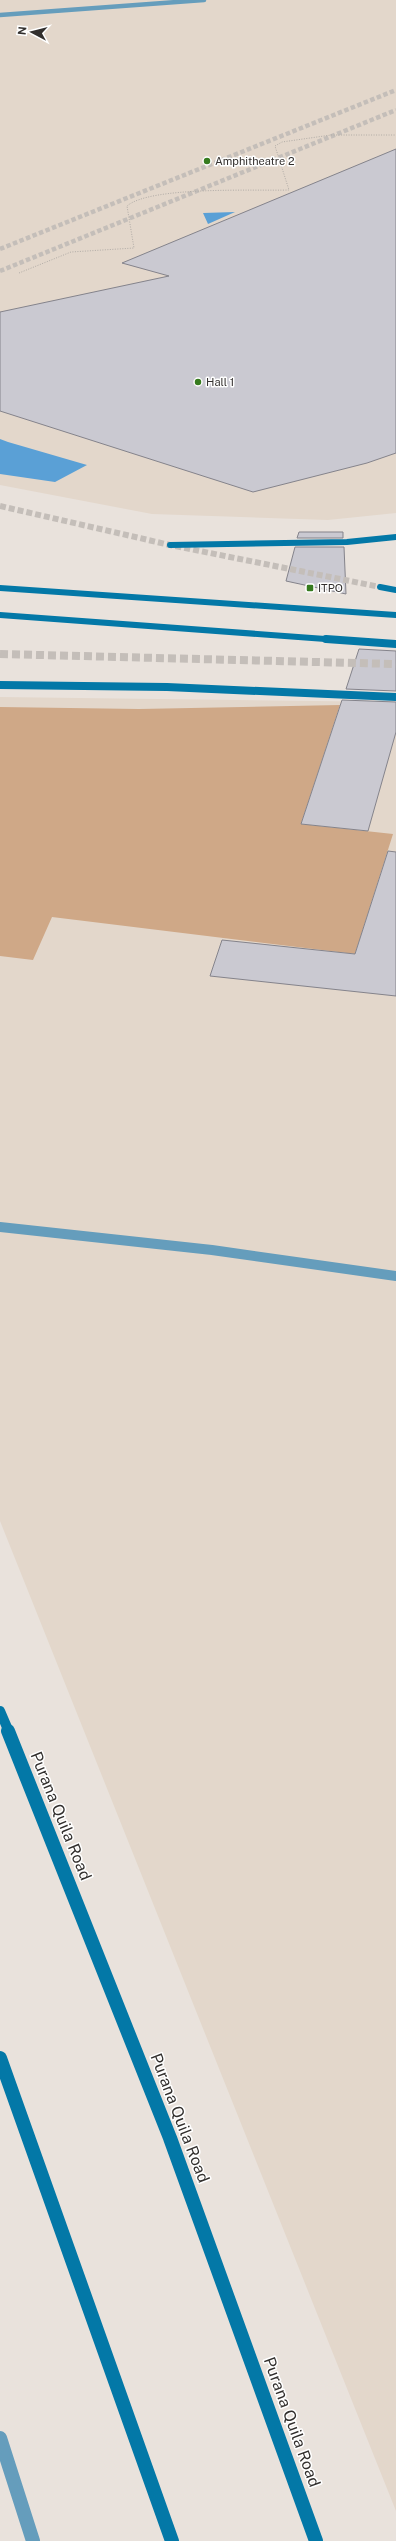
<svg xmlns="http://www.w3.org/2000/svg" width="396" height="2541" viewBox="0 0 396 2541" font-family="'Public Sans',sans-serif">
  <rect width="100%" height="100%" fill="#e9e2dc"/>
  <!-- built -->
  <path fill="#e3d7cb" d="M0 0H396V513L328 520 152 514 0 485Z
    M0 697 396 702V2511L0 1521Z"/>
  <!-- green -->
  <path fill="#cfa887" d="M340 705 301 824 393 834 355 954 52 917 33 960 0 956V707L139 709Z"/>
  <!-- water -->
  <path fill="#5aa0d6" d="M235 212 208 224 203 213Z
    M0 439 8 442 87 465 55 482 0 474Z"/>
  <!-- building -->
  <path fill="#cac9d1" stroke="#84838b" d="M396 149V453L367 463 253 492 0 411V312L169 276 122 263Z
    M299 532H343V538H297Z
    M295 547H344L346 594 286 581Z
    M359 649 396 651V691L346 689Z
    M342 700 396 702V732L368 831 301 824Z
    M388 851 396 852V996L210 976 222 940 355 954Z"/>
  <g fill="none" stroke-linecap="round" stroke-linejoin="round">
    <!-- secondary-tunnel-far2 -->
    <path stroke="#c4beb9" stroke-width="4.5" stroke-dasharray="4.5 2.5" stroke-linecap="butt" d="M0 249 396 90
      M0 271 396 110"/>
    <!-- secondary-tunnel-far1 -->
    <path stroke="#c4beb9" stroke-width="6" stroke-dasharray="6 3" stroke-linecap="butt" d="M0 506 170 545 380 587"/>
    <!-- secondary-tunnel -->
    <path stroke="#c4beb9" stroke-width="8" stroke-dasharray="8 4" stroke-linecap="butt" d="M0 654 396 664"/>
    <!-- path -->
    <path stroke="#b0aba6" stroke-width="1" stroke-dasharray="1 1.5" stroke-linecap="butt" d="M19 273 71 252 134 248 127 206C150 186 255 191 289 190L275 146 282 142 331 135H396"/>
    <!-- service-far2 -->
    <path stroke="#659dbc" stroke-width="4.5" d="M0 15 204 0"/>
    <!-- service-far1 -->
    <path stroke="#659dbc" stroke-width="10" d="M0 1227 212 1250 396 1276"/>
    <!-- service -->
    <path stroke="#659dbc" stroke-width="14" d="M0 2438 33 2541"/>
    <!-- secondary-far3 -->
    <path stroke="#0378a7" stroke-width="6" d="M170 545 347 542 396 537
      M380 587 396 590
      M0 588 396 615
      M0 615 339 640"/>
    <!-- secondary-far2 -->
    <path stroke="#0378a7" stroke-width="8" d="M326 639 396 644
      M0 685 167 687 396 697"/>
    <!-- secondary-far1 -->
    <path stroke="#0378a7" stroke-width="10" d="M0 1711 9 1732"/>
    <!-- secondary -->
    <path stroke="#0378a7" stroke-width="14" d="M8 1731 170 2138 316 2541
      M0 2058 172 2541"/>
  </g>
  <!-- markers -->
  <g fill="#367b1e" stroke="#fff" stroke-width="1.5">
    <circle cx="207" cy="161" r="4"/>
    <circle cx="198" cy="382" r="4"/>
    <rect x="306" y="584" width="8" height="8" rx="2"/>
  </g>
  <g text-anchor="middle" dominant-baseline="central" stroke-width="3" stroke-linejoin="round" paint-order="stroke">
    <!-- far-poi labels -->
    <g font-size="11" fill="#322f2d" stroke="#fff" text-anchor="start">
      <text x="215" y="161">Amphitheatre 2</text>
      <text x="206" y="382">Hall 1</text>
      <text x="318" y="588">ITPO</text>
    </g>
    <!-- near-street labels -->
    <g font-size="16" fill="#322f2d" stroke="#fff">
      <text transform="translate(61 1816) rotate(68)">Purana Quila Road</text>
      <text transform="translate(180 2118) rotate(69)">Purana Quila Road</text>
      <text transform="translate(292 2422) rotate(70)">Purana Quila Road</text>
    </g>
  </g>
  <!-- north arrow -->
  <g transform="translate(32 32) rotate(277)" stroke="#ffffff" stroke-width="3" paint-order="stroke">
  <path d="M0-3L7 15L0 10L-7 15Z" fill="#322f2d"/>
  <text y="-6" font-size="11" font-weight="bold" text-anchor="middle" fill="#322f2d">N</text>
  </g>
</svg>
